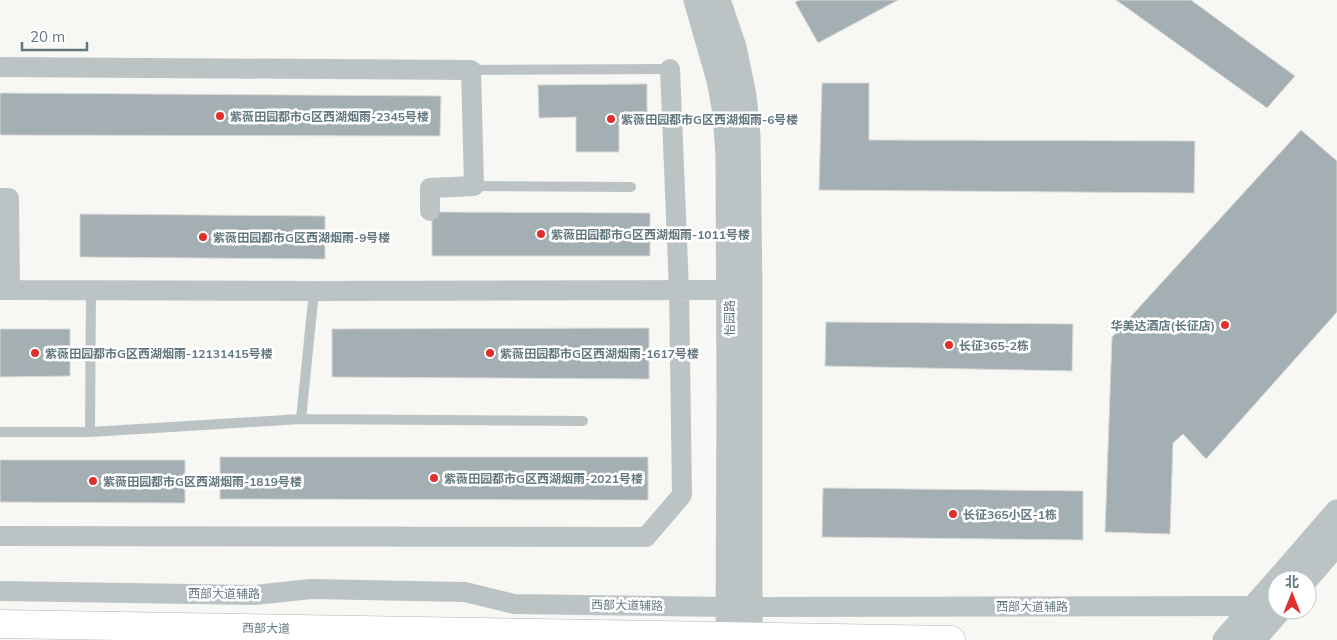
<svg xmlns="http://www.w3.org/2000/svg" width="1337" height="640" viewBox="0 0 1337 640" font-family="Mulish,'Noto Sans SC',sans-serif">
  <rect width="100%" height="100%" fill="#f7f7f4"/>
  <!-- building -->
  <path fill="#a3afb2" stroke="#d9d8d7" d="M800 0H898L818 43 795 2Z
    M1116 0H1191L1295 76 1267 108Z
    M822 83H869V140L1195 141 1194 193 819 190Z
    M647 84V120H619V152H576V117L539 118 538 85Z
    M0 93 441 96 440 136 0 135Z
    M1301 130 1337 161V312L1206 459 1183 434 1173 443 1170 534 1105 532 1112 337Z
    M432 212 650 213V256H432Z
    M80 214 325 216V259L80 257Z
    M826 322 1073 324 1072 371 825 366Z
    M649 328V379L332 377V329Z
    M0 329H70V376L0 377Z
    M220 457H648V500L220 499Z
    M0 460H185V503L0 502Z
    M823 488 1083 491V540L822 537Z"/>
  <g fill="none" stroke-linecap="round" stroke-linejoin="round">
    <defs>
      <path id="primary" d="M0 624 951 640"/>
    </defs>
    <!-- primary casing -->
    <use href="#primary" stroke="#b0b7b9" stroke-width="29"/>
    <!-- service -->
    <path stroke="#bcc3c5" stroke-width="10" d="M471 70 670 69
      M474 186 631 187
      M301 419 314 291
      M0 432H90L301 419 583 421
      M90 432 91 290"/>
    <!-- minor -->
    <path stroke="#bcc3c5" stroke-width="20" d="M0 67 471 70 474 186 430 188V211
      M0 198H9L10 290H0
      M10 290 314 291 729 290
      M0 536 646 537 682 495 679 290 670 69
      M0 591 255 595 311 589 465 592 514 604 728 607 1256 606"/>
    <!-- tertiary -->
    <path stroke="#bcc3c5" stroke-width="25" d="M696 0 719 80 725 113 728 156 729 394 728 640
      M718 0 734 47 744 95 748 136 750 293V640
      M1278 580 1337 512
      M1305 580 1337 543
      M1225 640 1277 581
      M1253 640 1279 610"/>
    <!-- primary -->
    <use href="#primary" stroke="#fff" stroke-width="28"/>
  </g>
  <!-- markers -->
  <g fill="#df302d" stroke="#fff" stroke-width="2">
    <circle cx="220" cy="116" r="5"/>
    <circle cx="611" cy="119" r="5"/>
    <circle cx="541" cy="234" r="5"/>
    <circle cx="203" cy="237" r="5"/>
    <circle cx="1225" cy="325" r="5"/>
    <circle cx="949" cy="345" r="5"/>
    <circle cx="35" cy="353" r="5"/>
    <circle cx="490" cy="353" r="5"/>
    <circle cx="434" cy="478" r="5"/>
    <circle cx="93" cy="481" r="5"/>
    <circle cx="953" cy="514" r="5"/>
  </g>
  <g text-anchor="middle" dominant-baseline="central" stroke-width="5" stroke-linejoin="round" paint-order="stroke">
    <!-- poi labels -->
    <g font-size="12" font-weight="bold" fill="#63797f" stroke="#fff" text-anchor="start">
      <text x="230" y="116">紫薇田园都市G区西湖烟雨-2345号楼</text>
      <text x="621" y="119">紫薇田园都市G区西湖烟雨-6号楼</text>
      <text x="551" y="234">紫薇田园都市G区西湖烟雨-1011号楼</text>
      <text x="213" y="237">紫薇田园都市G区西湖烟雨-9号楼</text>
      <text x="1215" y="325" text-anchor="end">华美达酒店(长征店)</text>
      <text x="959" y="345">长征365-2栋</text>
      <text x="45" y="353">紫薇田园都市G区西湖烟雨-12131415号楼</text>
      <text x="500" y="353">紫薇田园都市G区西湖烟雨-1617号楼</text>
      <text x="444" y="478">紫薇田园都市G区西湖烟雨-2021号楼</text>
      <text x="103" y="481">紫薇田园都市G区西湖烟雨-1819号楼</text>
      <text x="963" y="514">长征365小区-1栋</text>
    </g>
    <!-- street labels -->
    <g font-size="12" fill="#63797f" stroke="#fff">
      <text transform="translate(729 318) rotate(-90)">怡园路</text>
      <text x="224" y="593">西部大道辅路</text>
      <text transform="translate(627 605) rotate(1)">西部大道辅路</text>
      <text x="1032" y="606">西部大道辅路</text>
      <text transform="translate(266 628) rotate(1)">西部大道</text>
    </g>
  </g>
  <!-- north arrow -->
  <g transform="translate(1292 595)"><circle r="24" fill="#ffffff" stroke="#c1c9cc"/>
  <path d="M0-4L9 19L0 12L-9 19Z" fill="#df302d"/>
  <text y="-8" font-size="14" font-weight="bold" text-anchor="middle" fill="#63797f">北</text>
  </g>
  <!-- scale -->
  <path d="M22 42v8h65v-8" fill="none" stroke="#63797f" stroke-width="2.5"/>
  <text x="30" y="42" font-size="15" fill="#63797f" stroke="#ffffff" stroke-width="4" paint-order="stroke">20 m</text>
</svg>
